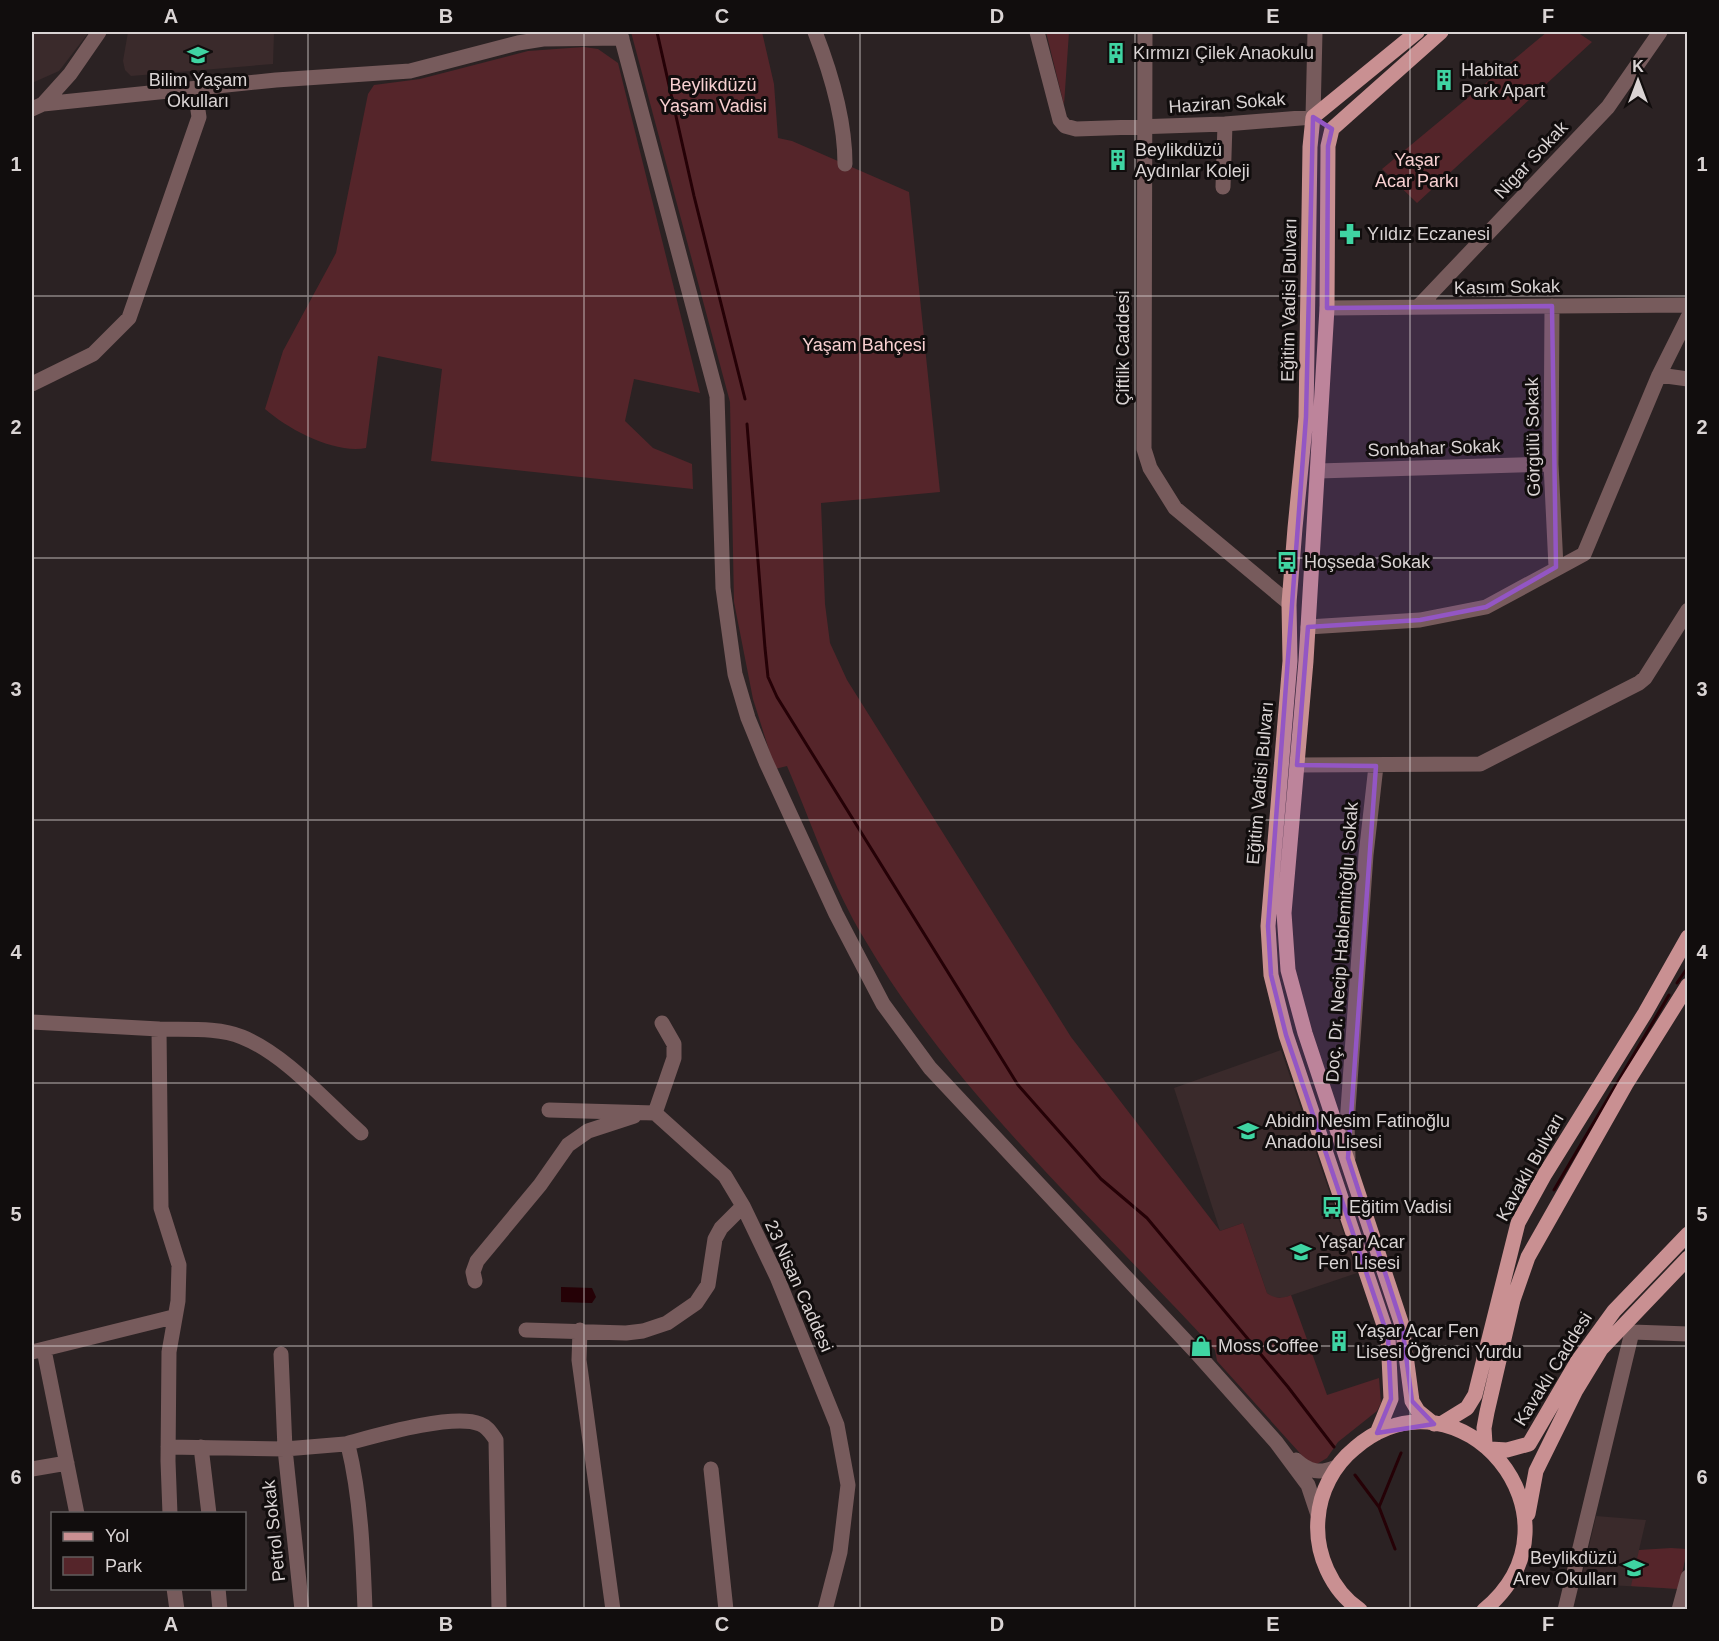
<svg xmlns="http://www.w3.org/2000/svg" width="1719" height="1641" viewBox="0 0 1719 1641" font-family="Arial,sans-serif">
  <rect width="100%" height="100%" fill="#2b2223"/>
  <!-- built -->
  <path fill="#3a2a2b" d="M32 32H89L59 71 32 83Z
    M128 32H274L273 64 131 76 125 70 123 61Z
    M1281 1050 1357 1273 1283 1298 1272 1297 1267 1293 1243 1223 1220 1231 1174 1088Z
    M1596 1516 1646 1520 1639 1550 1687 1549 1679 1589 1608 1585 1580 1586Z"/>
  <!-- green -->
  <path fill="#55252a" d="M631 32H762L774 84 778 138 792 141 909 192 940 492 821 503 825 604 830 643 847 680 1071 1037 1220 1231 1243 1223 1267 1293C1275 1299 1282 1299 1291 1295L1327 1395 1379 1378 1381 1403 1377 1411 1338 1442 1327 1458 1317 1464 1307 1461 1217 1361 1215 1350C1094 1218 956 1095 865 940 832 886 812 824 787 766L775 769 753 699 734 602 730 402Z
    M1046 32H1069L1064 105Z
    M1547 32H1577L1592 42 1417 203 1382 169Z
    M584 47 598 49 618 63 700 393 634 379 625 421 653 448 692 464 693 489 431 461 442 369 378 356 366 448C335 454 289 430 265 409L283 351 336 253 368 94 374 85 420 79 528 51Z
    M1671 1548 1687 1549 1679 1589 1631 1586 1639 1550Z"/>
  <!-- water -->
  <path fill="#250106" d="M561 1287 592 1288 596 1297 592 1303 561 1302Z"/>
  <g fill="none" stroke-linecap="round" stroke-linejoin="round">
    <!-- stream -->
    <path stroke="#250106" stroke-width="3" d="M657 32 694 196 745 399
      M747 424 765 648 768 677 777 697 1018 1085 1101 1179 1147 1218 1288 1387 1334 1447
      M1677 983 1688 967
      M1554 1190 1669 995
      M1355 1475 1379 1507 1395 1549
      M1379 1507 1401 1453"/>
    <!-- minor -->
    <path stroke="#775b5c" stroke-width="15" d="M620 32 717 396 723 588 735 674 748 718 766 762 836 914 883 1004 930 1068 1194 1350 1276 1442 1308 1485 1318 1515
      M815 32C831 73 845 120 845 164
      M1037 32 1060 120 1065 126 1076 129 1225 124 1313 117
      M1145 32 1144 449 1150 468 1175 508 1289 603
      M43 104 70 74 99 32
      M32 109 43 104 276 80 410 71 518 43 543 39 622 38
      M1313 117 1315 32
      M1223 187 1225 124
      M1552 306 1551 464 1556 567
      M1418 307 1608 107 1660 32
      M1327 308 1688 305
      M1659 375 1688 379
      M32 384 93 354 129 318 199 117 195 90
      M1318 471 1551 464
      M1308 627 1420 620 1486 607 1584 554 1659 375 1688 317
      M1297 765 1480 764 1639 683 1645 678 1688 610
      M32 1022 159 1029 161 1208 179 1265 178 1301 169 1352 168 1461 170 1514
      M159 1029C185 1030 218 1027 242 1037 285 1054 326 1102 361 1133
      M549 1110 655 1113 725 1176 743 1206 777 1277 837 1425 848 1485 840 1552 825 1610
      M655 1113 674 1058V1044L662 1023
      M1348 1158 1347 1124 1366 855 1376 766
      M475 1281 473 1272 477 1261 540 1185 568 1145 588 1131 634 1116
      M1624 1329 1632 1332 1688 1334
      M526 1330 626 1333 643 1331 667 1323 696 1303 708 1285 715 1239 721 1228 743 1206
      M580 1330 579 1360 613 1610
      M44 1350 77 1514
      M32 1352 173 1317
      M345 1444C375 1436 452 1413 480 1424 488 1427 491 1433 496 1440L499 1610
      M168 1447 285 1449 281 1354
      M201 1447 209 1514
      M1296 1460C1309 1472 1320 1474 1336 1467
      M32 1469 67 1463
      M711 1469 726 1610
      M174 1588 177 1610
      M218 1588 220 1610
      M302 1610 285 1449 345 1444 348 1445C361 1498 363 1555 365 1610
      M1565 1610 1632 1332
      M1679 1610 1688 1577"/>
    <!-- major -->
    <path stroke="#c99092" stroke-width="15" d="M1434 1424 1418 1411 1412 1401 1402 1325 1305 1033 1288 970 1284 913 1306 661 1327 308 1328 146 1332 129 1441 32
      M1441 1424 1467 1408 1475 1395 1518 1223 1545 1174 1645 1013 1688 937
      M1377 1433 1391 1399 1388 1337 1286 1035 1271 975 1268 926 1290 661 1289 603 1295 528 1306 417 1310 147 1313 117 1417 32
      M1485 1444 1484 1428 1487 1412 1513 1300 1528 1257 1626 1084 1688 985
      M1490 1449 1507 1450 1529 1444 1577 1362 1614 1311 1688 1234
      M1528 1514 1536 1471 1576 1390 1601 1349 1688 1258
      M1360 1610C1331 1590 1315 1553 1318 1519 1320 1491 1334 1465 1355 1448 1460 1359 1594 1519 1484 1610"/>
  </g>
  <!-- marked area -->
  <path fill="#9356c4" fill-opacity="0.2" stroke="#9356c4" stroke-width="4.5" stroke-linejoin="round" d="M1313 117 1332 129 1328 146 1327 308 1552 306 1556 567 1486 607 1420 620 1308 627 1297 765 1376 766 1348 1158 1402 1325 1412 1401 1434 1424 1377 1433 1391 1399 1388 1337 1286 1035 1271 975 1268 926 1306 417Z"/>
  <!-- grid -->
  <path fill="none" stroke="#dad4d4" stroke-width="1.5" stroke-opacity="0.55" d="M308 32V1610M584 32V1610M860 32V1610M1135 32V1610M1410 32V1610M32 296H1688M32 558H1688M32 820H1688M32 1083H1688M32 1346H1688"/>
  <!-- icons -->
  <defs>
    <symbol id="building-bare" viewBox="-9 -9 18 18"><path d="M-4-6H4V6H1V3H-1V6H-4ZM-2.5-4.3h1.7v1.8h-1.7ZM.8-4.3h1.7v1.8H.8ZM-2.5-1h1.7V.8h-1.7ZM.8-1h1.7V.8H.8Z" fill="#3fd4a2" stroke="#110d0d" stroke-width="2.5" paint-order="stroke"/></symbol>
    <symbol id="school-bare" viewBox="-9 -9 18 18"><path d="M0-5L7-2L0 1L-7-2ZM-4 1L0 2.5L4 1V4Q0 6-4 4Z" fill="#3fd4a2" stroke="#110d0d" stroke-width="2.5" paint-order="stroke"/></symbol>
    <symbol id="pharmacy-bare" viewBox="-9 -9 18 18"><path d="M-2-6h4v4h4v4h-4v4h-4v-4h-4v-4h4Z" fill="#3fd4a2" stroke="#110d0d" stroke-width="2.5" paint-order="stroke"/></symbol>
    <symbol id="bus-bare" viewBox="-9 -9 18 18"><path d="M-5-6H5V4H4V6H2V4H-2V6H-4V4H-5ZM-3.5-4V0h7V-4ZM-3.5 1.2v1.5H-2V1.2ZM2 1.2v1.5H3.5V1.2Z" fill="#3fd4a2" stroke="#110d0d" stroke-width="2.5" paint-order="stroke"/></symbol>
    <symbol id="shop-bare" viewBox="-9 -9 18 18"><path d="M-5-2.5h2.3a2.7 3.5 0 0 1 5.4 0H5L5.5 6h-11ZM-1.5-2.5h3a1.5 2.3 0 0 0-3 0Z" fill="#3fd4a2" stroke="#110d0d" stroke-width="2.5" paint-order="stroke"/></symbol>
  </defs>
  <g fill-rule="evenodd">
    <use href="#building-bare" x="1101" y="38" width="30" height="30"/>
    <use href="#school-bare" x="183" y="40" width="30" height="30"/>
    <use href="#building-bare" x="1429" y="65" width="30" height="30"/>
    <use href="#building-bare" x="1103" y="145" width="30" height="30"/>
    <use href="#pharmacy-bare" x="1335" y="219" width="30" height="30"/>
    <use href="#bus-bare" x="1272" y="547" width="30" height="30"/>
    <use href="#school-bare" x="1233" y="1116" width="30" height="30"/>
    <use href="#bus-bare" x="1317" y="1192" width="30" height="30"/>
    <use href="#school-bare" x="1286" y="1237" width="30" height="30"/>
    <use href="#building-bare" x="1324" y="1326" width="30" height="30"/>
    <use href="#shop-bare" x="1186" y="1331" width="30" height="30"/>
    <use href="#school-bare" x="1619" y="1553" width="30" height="30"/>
  </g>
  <g text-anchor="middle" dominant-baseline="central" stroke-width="6" stroke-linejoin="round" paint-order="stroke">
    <!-- poi labels -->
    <g font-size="18" fill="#dad4d4" stroke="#110d0d" text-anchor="start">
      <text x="1133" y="53">Kırmızı Çilek Anaokulu</text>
      <text x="1461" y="70">Habitat<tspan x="1461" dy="21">Park Apart</tspan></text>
      <text x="198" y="80" text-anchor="middle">Bilim Yaşam<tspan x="198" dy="21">Okulları</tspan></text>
      <text x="1135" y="150">Beylikdüzü<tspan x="1135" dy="21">Aydınlar Koleji</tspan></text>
      <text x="1367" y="234">Yıldız Eczanesi</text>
      <text x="1304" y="562">Hoşseda Sokak</text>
      <text x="1265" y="1121">Abidin Nesim Fatinoğlu<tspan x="1265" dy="21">Anadolu Lisesi</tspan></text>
      <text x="1349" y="1207">Eğitim Vadisi</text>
      <text x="1318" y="1242">Yaşar Acar<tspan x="1318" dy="21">Fen Lisesi</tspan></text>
      <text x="1356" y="1331">Yaşar Acar Fen<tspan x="1356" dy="21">Lisesi Öğrenci Yurdu</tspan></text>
      <text x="1218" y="1346">Moss Coffee</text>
      <text x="1617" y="1558" text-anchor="end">Beylikdüzü<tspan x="1617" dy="21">Arev Okulları</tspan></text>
    </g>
    <!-- park labels -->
    <g font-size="18" fill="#f8d0d1" stroke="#110d0d">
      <text x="713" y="85">Beylikdüzü<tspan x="713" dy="21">Yaşam Vadisi</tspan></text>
      <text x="1417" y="160">Yaşar<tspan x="1417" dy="21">Acar Parkı</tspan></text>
      <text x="864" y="345">Yaşam Bahçesi</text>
    </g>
    <!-- street labels -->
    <g font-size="18" fill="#dad4d4" stroke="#110d0d">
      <text transform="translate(1227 103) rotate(-4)">Haziran Sokak</text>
      <text transform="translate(1531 160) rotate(-47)">Nigar Sokak</text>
      <text transform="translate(1507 287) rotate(-1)">Kasım Sokak</text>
      <text transform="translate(1289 300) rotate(-89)">Eğitim Vadisi Bulvarı</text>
      <text transform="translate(1123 348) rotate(-90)">Çiftlik Caddesi</text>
      <text transform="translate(1533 437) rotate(-91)">Görgülü Sokak</text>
      <text transform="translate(1434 448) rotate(-2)">Sonbahar Sokak</text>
      <text transform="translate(1260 783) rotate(-85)">Eğitim Vadisi Bulvarı</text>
      <text transform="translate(1342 942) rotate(-86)">Doç. Dr. Necip Hablemitoğlu Sokak</text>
      <text transform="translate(1530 1167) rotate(-61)">Kavaklı Bulvarı</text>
      <text transform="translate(799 1286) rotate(66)">23 Nisan Caddesi</text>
      <text transform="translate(1553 1369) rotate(-58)">Kavaklı Caddesi</text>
      <text transform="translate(274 1531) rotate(-96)">Petrol Sokak</text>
    </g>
  </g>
  <!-- border -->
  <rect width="1719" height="1641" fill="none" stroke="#110d0d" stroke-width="66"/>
  <!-- legend -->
  <rect x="51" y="1512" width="195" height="78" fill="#110d0d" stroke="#615d5d" stroke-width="1.5"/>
  <rect x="63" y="1532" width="30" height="9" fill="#c99092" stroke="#615d5d" stroke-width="1.5"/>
  <text x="105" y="1542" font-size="18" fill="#dad4d4">Yol</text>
  <rect x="63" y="1557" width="30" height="18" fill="#55252a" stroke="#615d5d" stroke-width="1.5"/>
  <text x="105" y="1572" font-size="18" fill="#dad4d4">Park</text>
  <!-- north arrow -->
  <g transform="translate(1638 81)" stroke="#110d0d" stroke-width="4.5" paint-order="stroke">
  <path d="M0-4.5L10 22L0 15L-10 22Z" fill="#dad4d4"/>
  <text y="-9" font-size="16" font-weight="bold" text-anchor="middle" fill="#dad4d4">K</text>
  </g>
  <rect x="33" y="33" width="1653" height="1575" fill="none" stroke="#dad4d4" stroke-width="2"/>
  <g font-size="20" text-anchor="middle" font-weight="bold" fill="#dad4d4">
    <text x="171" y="23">A</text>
    <text x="446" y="23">B</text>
    <text x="722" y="23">C</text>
    <text x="997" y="23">D</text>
    <text x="1273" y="23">E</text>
    <text x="1548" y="23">F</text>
    <text x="16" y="171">1</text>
    <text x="1702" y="171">1</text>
    <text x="16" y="434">2</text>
    <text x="1702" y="434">2</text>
    <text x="16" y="696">3</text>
    <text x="1702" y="696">3</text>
    <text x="16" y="959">4</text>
    <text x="1702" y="959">4</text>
    <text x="16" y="1221">5</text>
    <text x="1702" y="1221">5</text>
    <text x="16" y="1484">6</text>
    <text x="1702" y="1484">6</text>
    <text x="171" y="1631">A</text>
    <text x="446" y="1631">B</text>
    <text x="722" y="1631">C</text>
    <text x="997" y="1631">D</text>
    <text x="1273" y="1631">E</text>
    <text x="1548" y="1631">F</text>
  </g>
</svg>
